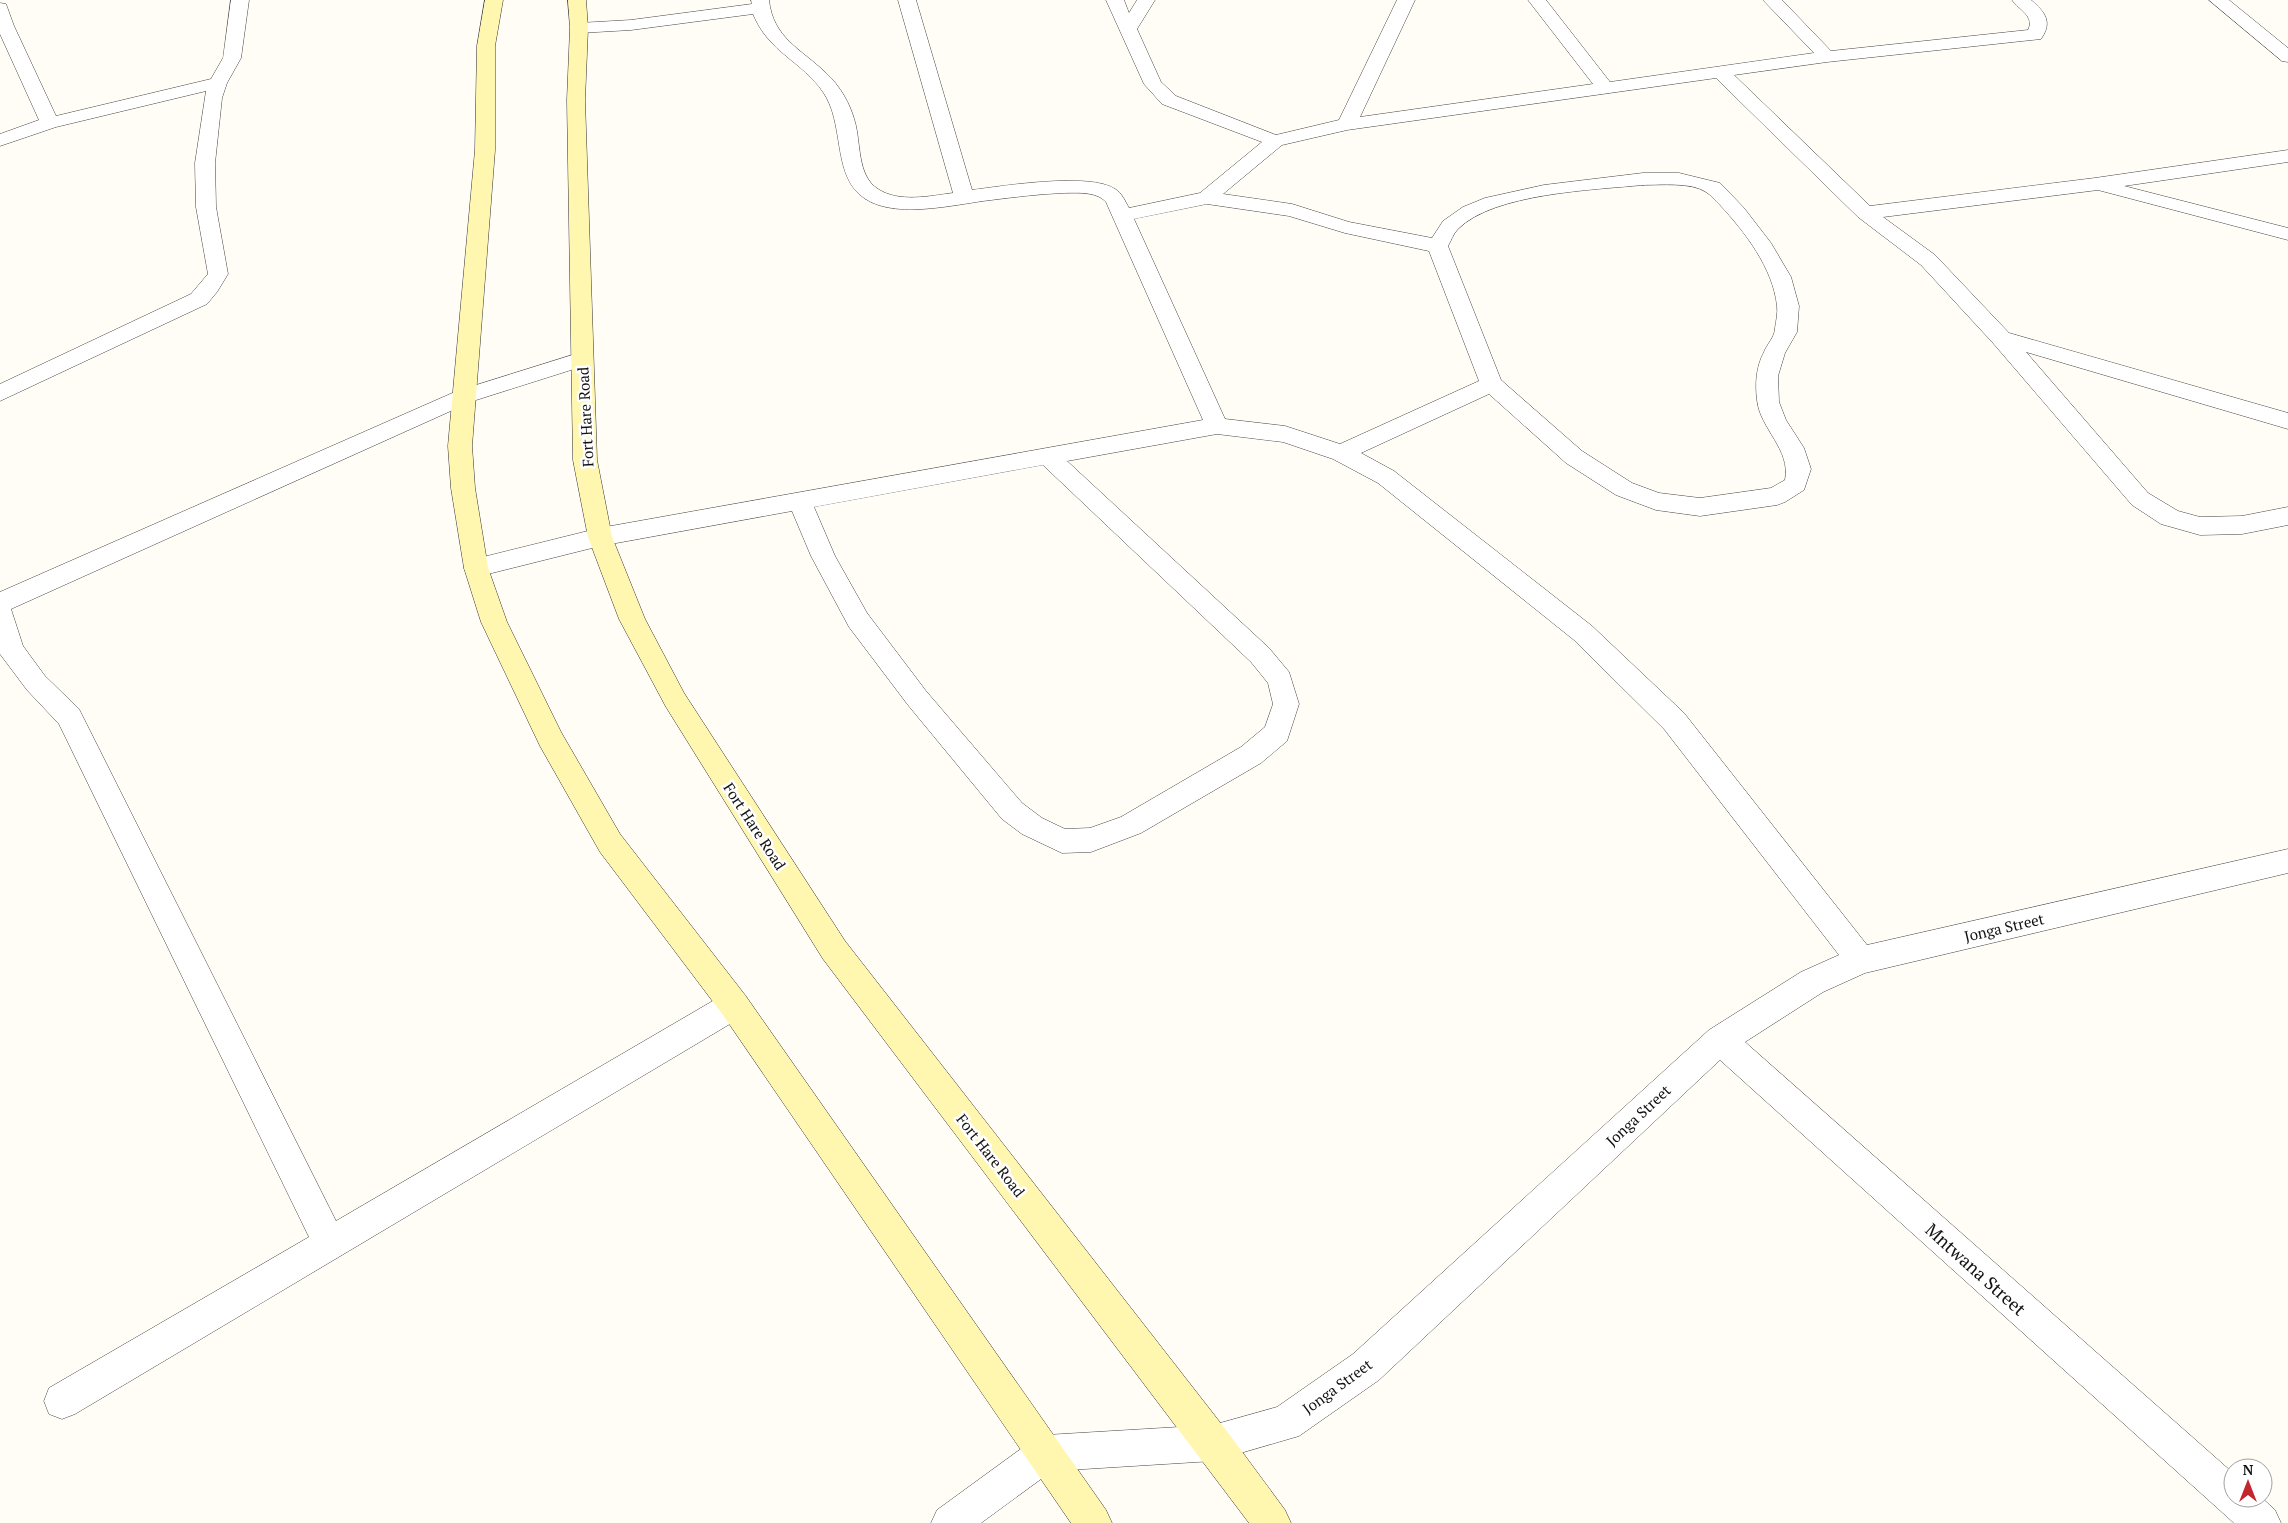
<svg xmlns="http://www.w3.org/2000/svg" width="2288" height="1523" viewBox="0 0 2288 1523" font-family="'PT Serif',serif">
  <rect width="100%" height="100%" fill="#fffdf5"/>
  <g fill="none" stroke-linecap="round" stroke-linejoin="round">
    <defs>
      <path id="minor" d="M231 0H249L241 58 227 83 222 98 215 163 216 207 228 274 217 292 207 304 0 401V384L191 294 208 274 196 207 195 163 206 91 56 127 0 146V134L39 120 0 34V3L6 4 14 26 56 116 211 79 223 58Z
        M751 0H769C773 38 801 49 826 73 840 86 850 103 855 122 861 143 857 176 878 189 899 203 930 196 953 193L898 0H916L972 190C1003 186 1090 172 1115 189 1122 193 1125 201 1129 208L1200 193 1262 142 1162 104 1144 84 1106 0H1124L1129 13 1137 0H1155L1137 29 1161 82 1176 96 1276 135 1339 120 1397 0H1415L1360 117 1593 84 1528 0H1546L1610 82 1814 53 1763 0H1782L1831 51 2028 30C2035 16 2019 10 2012 0H2031C2045 12 2053 22 2041 39L1827 62 1734 75 1870 206 2095 178 2288 150V162L2124 186 2288 228V240L2098 190 1883 217 1935 255 2009 333 2288 413V429L2026 352 2148 493 2178 511 2200 517 2242 516 2288 507V525L2242 534 2200 535 2161 524 2132 505 1993 343 1921 265 1858 217 1716 78 1347 130 1282 145 1223 194 1292 204 1349 222 1432 238 1443 221 1463 207 1485 198 1544 185 1643 173H1679L1720 183 1744 208 1771 243 1791 277 1799 306 1797 332 1785 353 1778 376 1779 402 1786 420 1804 448 1811 469 1804 490 1785 502 1777 505 1700 516 1656 510 1616 495 1566 463 1489 394 1361 453 1394 471 1592 626 1684 713 1867 945 2288 849V873L1865 973 1823 992 1745 1042 2233 1473V1498H2262L2275 1510 2281 1523H2234L1720 1060 1379 1380 1299 1436 1213 1461 1052 1471 981 1523H931L937 1510 1033 1440 1046 1435 1213 1425 1277 1407 1353 1354 1709 1030 1801 972 1839 955 1664 729 1574 640 1378 483 1333 459 1283 442 1217 434 1067 461 1269 648 1289 672 1299 704 1287 741 1261 763 1141 833 1091 852 1062 853 1022 834 1002 819 908 705 849 627 811 556 792 511 600 546 476 577 467 575 464 568 467 561 600 528 1203 420 1106 202C1096 191 1077 193 1063 193 1039 194 1015 197 991 200 955 204 889 222 859 194 833 170 844 122 823 92 802 61 769 53 753 14L631 30 579 33 573 32 570 28 573 24 579 23 631 20 752 4ZM1643 185C1660 185 1692 182 1706 192 1711 195 1716 201 1720 205 1745 232 1773 268 1777 306 1778 313 1776 321 1775 328 1775 337 1767 344 1764 352 1756 367 1755 383 1757 400 1760 429 1791 449 1785 480L1771 488 1700 498 1659 493 1632 483 1582 451 1501 380 1448 246C1451 241 1453 234 1458 229 1494 193 1594 190 1643 185ZM1207 204 1289 216 1345 233 1429 251 1479 381 1340 444 1285 426 1225 419 1134 219ZM1043 465 1251 662 1268 683 1273 704 1265 727 1241 747 1121 817 1090 828 1065 829 1042 818 1022 803 926 691 867 613 835 556 814 507Z
        M2209 0H2229L2288 48V62L2282 61Z
        M582 352 590 354 593 359 590 364 473 401 11 609 23 646 45 676 79 709 336 1221 723 995 734 991 745 995 749 1005 745 1015 75 1414 62 1419 49 1414 44 1401 49 1388 309 1237 59 724 27 690 0 654V592L457 391Z"/>
      <path id="secondary" d="M485 0H503L495 46V150L472 446 475 488 488 568 507 622 561 732 620 834 745 995 1106 1510 1112 1523H1071L723 1015 600 852 540 746 481 622 464 568 451 488 448 446 475 150 477 46Z
        M568 0H586L588 28 585 100 597 460 612 537 645 619 684 693 845 941 1226 1430 1285 1510 1291 1523H1249L823 959 666 707 619 619 588 537 573 460 567 100 570 28Z"/>
    </defs>
    <!-- minor casing -->
    <use href="#minor" stroke="#444" stroke-width="1"/>
    <!-- secondary casing -->
    <use href="#secondary" stroke="#333" stroke-width="1"/>
    <!-- minor -->
    <use href="#minor" fill="#fff" fill-rule="evenodd"/>
    <!-- secondary -->
    <use href="#secondary" fill="#fff6b0" fill-rule="evenodd"/>
  </g>
  <g text-anchor="middle" dominant-baseline="central" stroke-width="5" stroke-linejoin="round" paint-order="stroke">
    <!-- street labels -->
    <g font-size="15" fill="#111" stroke="#fff">
      <text transform="translate(585 417) rotate(-93)">Fort Hare Road</text>
      <text transform="translate(755 826) rotate(57)">Fort Hare Road</text>
      <text transform="translate(2004 927) rotate(-13)">Jonga Street</text>
      <text transform="translate(1638 1115) rotate(-43)">Jonga Street</text>
      <text transform="translate(991 1155) rotate(52)">Fort Hare Road</text>
      <text transform="translate(1337 1386) rotate(-36)">Jonga Street</text>
    </g>
    <!-- near-street labels -->
    <g font-size="18" fill="#111" stroke="#fff">
      <text transform="translate(1976 1269) rotate(42)">Mntwana Street</text>
    </g>
  </g>
  <!-- north arrow -->
  <g transform="translate(2248 1483)"><circle r="24" fill="#ffffff" stroke="#a0a0a0"/>
  <path d="M0-4L9 19L0 12L-9 19Z" fill="#c4262e"/>
  <text y="-8" font-size="14" font-weight="bold" text-anchor="middle" fill="#111111">N</text>
  </g>
</svg>
